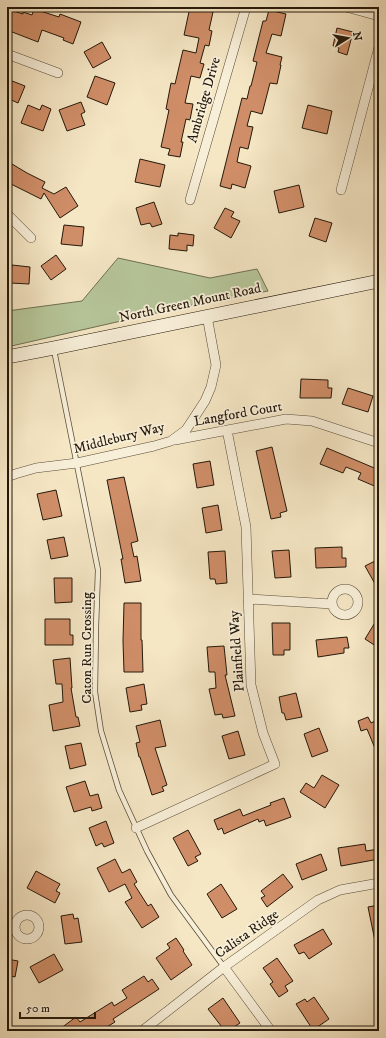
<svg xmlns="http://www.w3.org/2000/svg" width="386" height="1038" viewBox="0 0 386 1038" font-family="'IM FELL DW Pica',serif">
  <rect width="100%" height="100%" fill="#f5e6c4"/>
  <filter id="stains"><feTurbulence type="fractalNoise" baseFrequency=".005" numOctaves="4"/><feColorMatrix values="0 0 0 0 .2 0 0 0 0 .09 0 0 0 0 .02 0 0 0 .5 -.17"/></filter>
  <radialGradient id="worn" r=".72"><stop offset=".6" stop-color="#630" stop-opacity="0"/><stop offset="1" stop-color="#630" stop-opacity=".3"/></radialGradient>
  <!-- green -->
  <path fill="#b6c699" stroke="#6d6f52" d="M118 258 210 278 257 269 268 291 187 306 7 347V311L82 301Z"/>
  <!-- building -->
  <path fill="#d08e68" stroke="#24180a" d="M190 7 213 12 209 30 212 31 209 46 205 45 200 63 204 64 200 78 191 76 185 103 193 104 190 120 186 119 181 142H183L180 157 168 155 170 149 161 147 169 110 166 109 171 83 175 84 183 50 196 53 199 38 184 35Z
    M7 9 23 14V12L32 15 34 9 59 17 60 14 81 22 73 44 63 40 64 38 42 30 38 42 7 30Z
    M269 10 286 14 281 36 272 34 266 53 282 57 280 65H281L277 84 270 83 262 114 251 111 247 126 253 127 248 149 240 147 237 162 251 166 245 188 232 184 231 189 220 186 242 98 247 99 250 86H251L257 62 253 61 263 21H266Z
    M337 28 353 32 347 55 338 52 339 48 333 46Z
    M102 42 111 58 93 68 84 52Z
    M95 76 115 83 107 105 87 97Z
    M7 79 25 86 18 103 7 98Z
    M81 102 85 112 81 114 85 125 67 131 59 110Z
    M28 105 40 110 42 105 51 109 43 131 21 123Z
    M308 105 332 111 327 134 302 128Z
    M140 159 165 165 160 187 135 182Z
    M7 161 27 173 45 182 42 188 54 194 66 187 78 206 60 218 44 193 41 199 7 182Z
    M299 185 304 207 279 213 274 191Z
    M154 202 162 224 152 227 150 223 141 225 136 208Z
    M225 208 234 212 231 217 240 221 231 238 214 228Z
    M315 218 332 223 326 242 309 236Z
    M64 225 84 227 82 246 61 244Z
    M178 233 194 235 193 246 187 245V251L169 249 170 235 178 236Z
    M56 255 66 269 51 280 41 266Z
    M12 265 30 267 29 284 10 283Z
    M301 379 328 380V388H332L331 398H300Z
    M348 388 373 396 368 412 342 404Z
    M272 447 287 511 280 513 281 517 271 519 256 451Z
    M327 448 379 470V488L358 479 361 473 346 467 343 473 320 464Z
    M210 461 214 485 197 488 193 464Z
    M124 477 138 541 131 543 134 557 137 556 141 581 125 583 121 559H123L107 480Z
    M56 490 62 516 43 520 37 494Z
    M218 505 222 530 206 533 202 508Z
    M64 537 68 556 51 559 47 540Z
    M342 547V558H346V567L316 568 315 548Z
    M289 550 291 577 275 578 272 551Z
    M225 551 227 583 216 584 215 579H210L208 552Z
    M379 559V591L365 566Z
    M54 578H72V602L55 603Z
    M124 603H141V640H142L143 672H124L123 641Z
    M379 616V648L365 639Z
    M45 619H70V635H73V645H45Z
    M272 623H290V650H284V655H273Z
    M347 637 349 648H344V653L318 657 316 640Z
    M224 646 227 675H225L235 716 223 718 222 714 215 715 209 689 216 688 215 672H209L207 647Z
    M70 658 72 688H71L76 717H78L80 726 53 731 49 705 63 702 62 684H56L53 660Z
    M144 684 147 704 141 705 142 710 130 712 126 688Z
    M296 693 302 717 286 720 284 713H282L279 697Z
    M368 717 371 723 379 719V758L367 729 361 731 358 721Z
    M160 720 166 746 155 748 167 785 162 787 164 791 152 795 140 757H139L136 743 140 742 136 726Z
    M319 728 328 751 312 757 304 734Z
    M238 731 245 755 229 759 222 736Z
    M81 743 86 765 70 769 65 746Z
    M322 775 339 785 325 808 300 792 306 783 314 788Z
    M85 781 90 796 98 794 102 808 92 811 91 807 74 812 66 787Z
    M284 798 291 817 266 826 264 820 259 822 258 819 224 834 222 828 218 830 214 820 240 809 243 816 271 805 270 803Z
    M106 821 114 843 104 847 102 843 96 846 89 828Z
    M188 830 201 854 195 857 198 861 188 866 173 838Z
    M365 844 366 851 379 849V859L341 866 338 848Z
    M321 854 327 870 302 880 296 864Z
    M115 859 122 873 130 869 137 882 134 884 148 906 151 904 159 917 142 928 125 902 132 898 125 884 109 892 97 868Z
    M36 871 60 884 56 891 60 893 55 903 27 888Z
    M283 874 293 887 267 907 261 898 265 896 261 891Z
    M221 884 237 909 222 918 207 894Z
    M379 905V941H375L368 907Z
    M73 914 74 919 78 918 82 942 65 944 61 916Z
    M323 929 332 944 309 959 304 952 299 954 294 945Z
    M176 938 184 950 183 951 192 965 171 980 156 958 170 948 167 944Z
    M54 954 63 970 39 983 30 967Z
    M277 958 293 981 285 986 288 991 279 997 270 984 273 982 263 968Z
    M7 959 18 961 15 977 7 975Z
    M144 976 148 982 152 979 159 989 113 1019 115 1022 100 1031H57L76 1017 80 1022 112 1002 114 1006 127 998 122 990Z
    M314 997 329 1019 313 1030 296 1004 305 999 307 1002Z
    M223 998 240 1023 228 1031H225L208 1009Z"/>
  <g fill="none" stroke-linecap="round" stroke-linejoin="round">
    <defs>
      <path id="lane" d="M54 350 98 570 96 627 95 692 101 731 119 790 147 851 171 895 224 967"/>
      <path id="street" d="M346 7 379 16
        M7 54 58 73
        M341 190 379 47
        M190 200 246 7
        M7 214 31 238
        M175 440 286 419 312 421 379 443
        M7 477 15 474 36 468 77 463 154 446 171 441 186 430 205 401 211 387 216 365 207 316
        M332 602a13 13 0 1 1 26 0a13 13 0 1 1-26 0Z
        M248 599 332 604
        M136 828 275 764 263 733 251 685 246 527 227 430
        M15 927a12 12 0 1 1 24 0a12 12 0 1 1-24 0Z
        M224 967 271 1031
        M142 1031 224 967 318 900 340 890 379 883"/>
      <path id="secondary" d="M7 357 54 348 379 281"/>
    </defs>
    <!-- lane casing -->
    <use href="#lane" stroke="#584c38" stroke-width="6"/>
    <!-- street casing -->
    <use href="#street" stroke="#584c38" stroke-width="10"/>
    <!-- secondary casing -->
    <use href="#secondary" stroke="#24180a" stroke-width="14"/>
    <!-- lane -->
    <use href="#lane" stroke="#f8efd9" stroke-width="4.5"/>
    <!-- street -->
    <use href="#street" stroke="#f8efd9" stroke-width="9"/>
    <!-- secondary -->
    <use href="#secondary" stroke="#f8efd9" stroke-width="13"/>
  </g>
  <g text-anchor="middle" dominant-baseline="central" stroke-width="3.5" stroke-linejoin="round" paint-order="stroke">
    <!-- street labels -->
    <g font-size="14" fill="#24180a" stroke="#f8efd9">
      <text transform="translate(204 100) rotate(-74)">Ambridge Drive</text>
      <text transform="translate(190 303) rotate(-12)">North Green Mount Road</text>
      <text transform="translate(238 414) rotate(-10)">Langford Court</text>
      <text transform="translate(119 438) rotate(-14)">Middlebury Way</text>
      <text transform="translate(87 648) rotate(-90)">Caton Run Crossing</text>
      <text transform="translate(237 651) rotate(-94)">Plainfield Way</text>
      <text transform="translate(247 934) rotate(-35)">Calista Ridge</text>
    </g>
  </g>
  <!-- margin -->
  <rect width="386" height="1038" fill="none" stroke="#f5e6c4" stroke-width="24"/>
  <rect x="8" y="8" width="370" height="1022" fill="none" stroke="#24180a" stroke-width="2"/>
  <rect x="12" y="12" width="362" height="1014" fill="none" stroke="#24180a"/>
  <!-- north arrow -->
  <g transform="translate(348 38) rotate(79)" stroke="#f8efd9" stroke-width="3" paint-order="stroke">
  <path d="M0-3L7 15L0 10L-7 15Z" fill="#24180a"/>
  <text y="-6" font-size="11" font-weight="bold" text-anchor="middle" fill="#24180a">N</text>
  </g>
  <!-- scale -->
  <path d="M20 1012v6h75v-6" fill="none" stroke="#24180a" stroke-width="2"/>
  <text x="26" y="1012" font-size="12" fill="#24180a" stroke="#f8efd9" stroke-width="3" paint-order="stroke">50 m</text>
  <rect width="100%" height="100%" filter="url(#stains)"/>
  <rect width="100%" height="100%" fill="url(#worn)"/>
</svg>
